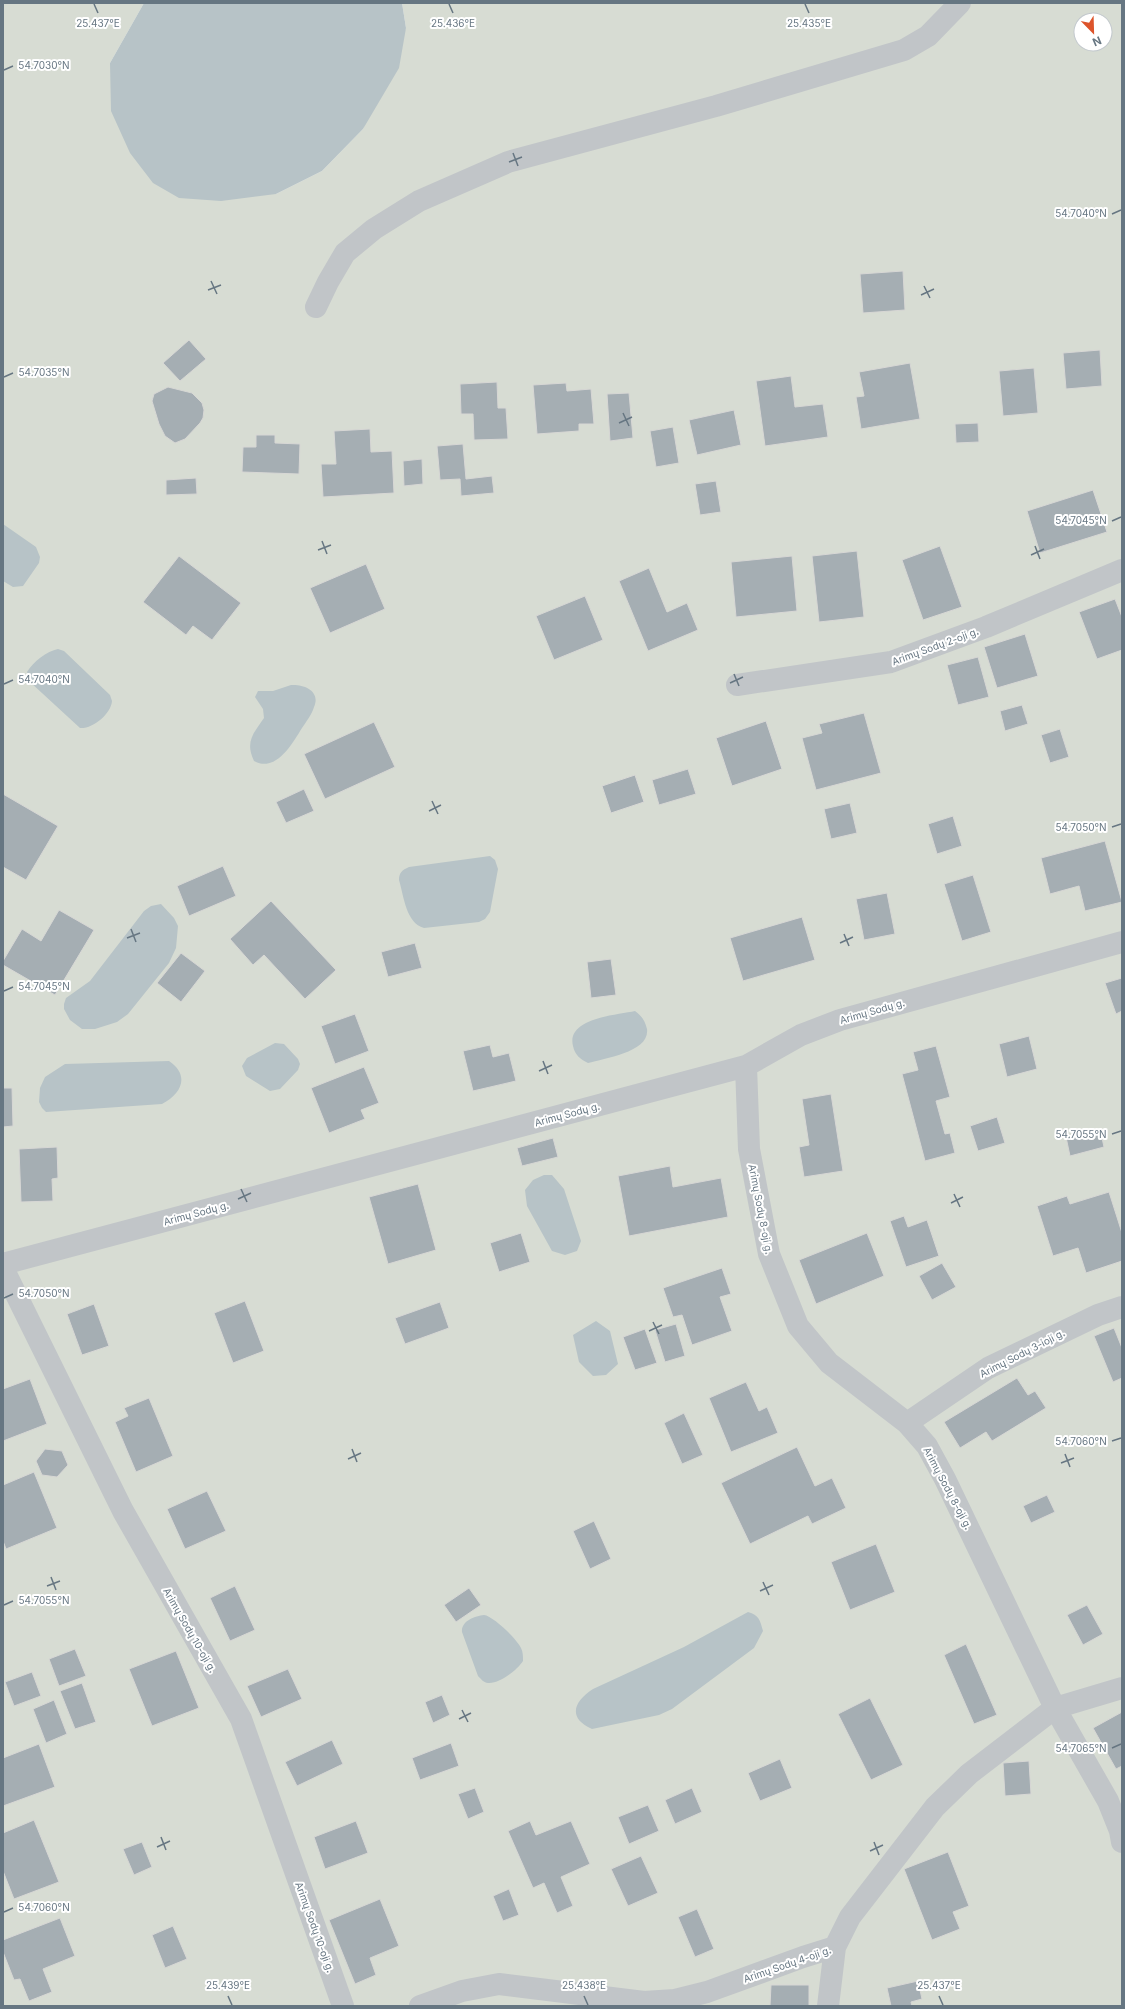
<svg xmlns="http://www.w3.org/2000/svg" width="1125" height="2009" viewBox="0 0 1125 2009" font-family="Inter,sans-serif">
  <rect width="100%" height="100%" fill="#f6f6f2"/>
  <!-- green -->
  <path fill="#d7dcd3" fill-rule="evenodd" d="M3 3H144L110 63 276 194 322 171 363 129 406 28 402 3H1122V2006H3ZM1081 20H1105V44H1081Z"/>
  <!-- water -->
  <path fill="#b7c3c7" d="M144 3H402L406 28 399 68 363 129 322 171 276 194 221 201 179 198 153 183 130 153 111 111 110 63Z
    M3 524 36 547 40 557 39 563 23 586 13 587 3 581Z
    M58 649 64 651 110 695 112 701C111 714 93 729 80 728L30 682 27 672C33 662 47 651 58 649Z
    M291 685C304 684 321 691 314 707 312 714 306 722 302 728 292 744 276 773 254 761 245 742 253 734 264 718L263 709 255 697 258 691H273Z
    M490 856 495 860 498 869 490 912 485 919 479 922 424 928C406 923 404 897 399 880 399 873 402 870 409 867Z
    M161 904 174 918 178 926 176 948 169 963 128 1014 117 1022 95 1029H82L70 1020 64 1009V1004L66 998 90 981 144 911 151 906Z
    M635 1011C642 1016 645 1021 647 1029 650 1052 605 1058 588 1063 580 1059 575 1055 573 1046 566 1018 617 1015 635 1011Z
    M275 1043 284 1044 298 1059 300 1064 298 1070 280 1089 270 1091 246 1076 242 1066 247 1058Z
    M169 1061C190 1075 182 1094 162 1104L46 1112 42 1108 39 1102 40 1088 45 1077 65 1064Z
    M544 1175H552L564 1189 581 1241 577 1251 565 1255 552 1251 527 1206 525 1190 533 1180Z
    M596 1321 610 1331 618 1364 606 1375 593 1376 579 1362 573 1335Z
    M748 1612C759 1615 760 1620 763 1631L754 1648 672 1709 659 1715 592 1729C567 1718 574 1701 593 1689L684 1647Z
    M484 1615C493 1616 517 1639 521 1648 523 1652 523 1656 523 1661 517 1670 500 1684 488 1683 484 1683 481 1679 478 1676L462 1632C461 1621 475 1616 484 1615Z"/>
  <!-- building -->
  <path fill="#a5aeb3" stroke="#d7d7d5" d="M903 271 905 310 863 313 860 274Z
    M189 340 206 359 180 381 163 363Z
    M1100 350 1102 386 1066 389 1063 353Z
    M910 363 920 419 861 429 856 397 864 396 859 372Z
    M1034 368 1038 413 1003 416 999 371Z
    M791 376 795 407 823 404 828 437 765 446 756 381Z
    M497 382 498 408H506L508 439 474 440 473 414H461L460 384Z
    M566 383 567 391 591 389 594 424H579V431L537 434 533 385Z
    M168 387 192 393 202 403 204 410 203 418 200 423 185 439 175 443 165 436 159 424 152 401 154 394Z
    M629 393 633 438 610 441 607 394Z
    M734 410 741 445 697 455 689 420Z
    M978 423 979 442 956 443 955 424Z
    M673 427 679 463 656 467 650 431Z
    M370 429 371 452 392 451 394 493 323 497 321 464H336L334 431Z
    M256 435H275V443L300 444 299 474 242 472 243 447H256Z
    M463 444 466 479 492 476 494 493 461 496 460 479 440 480 437 446Z
    M422 459 423 484 404 486 403 461Z
    M196 478 197 494 166 495V480Z
    M716 481 721 512 700 515 695 484Z
    M1093 490 1107 532 1040 553 1027 511Z
    M940 546 962 607 923 620 902 560Z
    M857 551 864 617 819 622 812 556Z
    M179 556 241 603 212 640 193 626 186 635 143 602Z
    M792 556 797 611 736 617 731 562Z
    M366 564 385 609 330 633 310 588Z
    M649 568 667 612 687 603 698 630 648 651 619 581Z
    M585 596 603 640 554 660 536 616Z
    M1115 599 1122 617V650L1097 659 1079 612Z
    M1025 634 1038 676 997 688 984 647Z
    M978 657 989 697 958 705 947 665Z
    M1022 705 1028 724 1005 731 1000 711Z
    M864 713 881 773 816 790 802 738 822 733 819 724Z
    M766 721 782 769 732 786 716 738Z
    M374 722 395 767 325 799 304 754Z
    M1060 729 1069 757 1050 763 1041 735Z
    M688 769 696 794 659 805 652 780Z
    M635 775 644 802 611 813 602 786Z
    M304 789 314 811 286 823 276 802Z
    M3 794 58 826 26 880 3 867Z
    M850 803 857 833 831 839 824 809Z
    M953 816 962 846 937 854 928 824Z
    M1105 841 1122 902 1085 911 1079 886 1050 894 1041 858Z
    M223 866 236 896 189 916 177 886Z
    M973 875 991 932 962 941 944 884Z
    M887 893 895 934 864 940 856 899Z
    M271 901 336 970 305 999 264 955 253 965 230 939Z
    M59 910 94 930 55 995 3 965V961L22 929 41 941Z
    M802 917 815 960 743 981 730 938Z
    M415 943 422 968 388 977 381 952Z
    M181 953 205 971 181 1002 157 983Z
    M611 959 616 995 591 998 587 962Z
    M1122 978V1011L1116 1014 1105 983Z
    M355 1014 369 1051 335 1064 321 1026Z
    M1029 1036 1037 1069 1007 1077 999 1044Z
    M490 1045 493 1057 509 1053 516 1081 473 1091 463 1051Z
    M936 1046 950 1097 936 1101 945 1134 950 1133 955 1153 925 1161 902 1074 918 1070 913 1052Z
    M364 1067 379 1103 361 1110 365 1119 329 1133 311 1088Z
    M3 1088H12L13 1126 3 1127Z
    M831 1094 843 1171 804 1177 799 1147 809 1145 802 1099Z
    M997 1117 1005 1143 978 1151 970 1126Z
    M1100 1129 1104 1147 1070 1156 1066 1137Z
    M553 1138 558 1157 522 1166 517 1148Z
    M57 1147 58 1178 52 1179 53 1201 21 1202 19 1149Z
    M670 1166 673 1187 721 1178 728 1217 629 1236 618 1176Z
    M418 1184 436 1250 388 1264 369 1197Z
    M1109 1192 1122 1233V1261L1086 1273 1078 1248 1053 1256 1037 1206 1067 1196 1070 1204Z
    M904 1216 908 1227 927 1220 939 1256 906 1267 890 1221Z
    M521 1233 530 1262 499 1272 490 1243Z
    M867 1233 884 1276 816 1304 799 1260Z
    M942 1263 956 1287 932 1300 919 1276Z
    M722 1268 731 1294 720 1297 732 1331 692 1345 682 1315 673 1317 663 1288Z
    M245 1301 264 1351 233 1363 214 1313Z
    M440 1302 449 1328 405 1344 395 1318Z
    M94 1304 109 1346 82 1355 67 1314Z
    M676 1324 685 1356 665 1362 655 1330Z
    M1114 1328 1122 1348V1378L1113 1382 1094 1336Z
    M645 1329 657 1363 635 1370 623 1337Z
    M1017 1378 1028 1395 1035 1391 1046 1408 992 1441 986 1432 960 1448 944 1422Z
    M30 1379 47 1424 3 1441V1389Z
    M746 1382 759 1411 767 1407 778 1433 731 1452 709 1398Z
    M149 1398 173 1456 136 1472 115 1422 128 1416 124 1408Z
    M684 1413 703 1455 682 1464 664 1423Z
    M797 1447 815 1486 832 1478 846 1508 812 1524 808 1516 750 1544 721 1483Z
    M45 1449 62 1451 68 1465 57 1477 42 1475 36 1461Z
    M34 1472 57 1528 6 1549 3 1541V1485Z
    M207 1491 226 1531 185 1549 167 1509Z
    M1047 1495 1055 1512 1031 1523 1023 1506Z
    M594 1521 611 1559 590 1569 573 1531Z
    M876 1544 895 1592 850 1610 831 1562Z
    M235 1586 255 1630 230 1641 210 1598Z
    M469 1588 481 1605 456 1622 444 1605Z
    M1087 1605 1103 1634 1083 1645 1067 1615Z
    M966 1644 997 1715 974 1724 944 1655Z
    M75 1649 86 1676 59 1686 49 1659Z
    M176 1651 199 1708 152 1726 129 1669Z
    M288 1669 302 1699 261 1717 247 1686Z
    M32 1672 41 1696 14 1706 5 1682Z
    M82 1683 96 1722 75 1729 60 1691Z
    M442 1695 450 1715 433 1723 425 1702Z
    M870 1698 903 1765 871 1780 838 1714Z
    M54 1700 67 1734 46 1743 33 1709Z
    M1122 1712V1766L1116 1769 1093 1728Z
    M332 1740 343 1764 297 1786 285 1762Z
    M451 1743 459 1766 420 1780 412 1758Z
    M39 1744 55 1787 3 1806V1758Z
    M780 1759 792 1788 760 1801 748 1773Z
    M1029 1761 1031 1794 1005 1796 1003 1763Z
    M475 1788 484 1812 468 1819 458 1794Z
    M692 1788 702 1812 675 1824 665 1800Z
    M648 1805 659 1831 629 1844 618 1817Z
    M34 1820 59 1882 14 1899 3 1871V1833Z
    M356 1821 368 1853 325 1869 314 1837Z
    M530 1821 536 1835 571 1821 590 1864 561 1877 573 1906 557 1913 544 1883 533 1888 508 1831Z
    M142 1842 152 1867 134 1875 123 1849Z
    M948 1852 969 1906 953 1912 960 1929 932 1940 904 1869Z
    M641 1856 658 1893 628 1906 611 1869Z
    M509 1889 519 1915 503 1921 493 1896Z
    M380 1899 399 1946 370 1958 376 1975 355 1984 329 1920Z
    M697 1909 714 1949 695 1957 678 1917Z
    M60 1918 75 1956 43 1969 52 1992 29 2001 20 1979 14 1980 3 1952V1940Z
    M173 1926 187 1959 165 1968 152 1935Z
    M918 1981 922 1999 911 2002 912 2006H891L887 1988Z
    M771 1985H809V2006H770Z"/>
  <g fill="none" stroke-linecap="round" stroke-linejoin="round">
    <!-- street -->
    <path stroke="#c1c5c8" stroke-width="22" d="M316 307 328 282 345 253 374 229 419 201 508 162 716 106 904 50 928 36 960 3
      M737 685 891 662 986 627 1122 570
      M746 1066 749 1149 769 1254 798 1326 829 1363 907 1423 927 1446 945 1479 1055 1708 1108 1801 1120 1831 1122 1842
      M3 1264 746 1066 801 1035 840 1020 1122 942
      M3 1268 123 1511 241 1719 343 2006
      M907 1423 988 1368 1098 1315 1122 1307
      M420 2006 462 1991 499 1984 644 2002 675 2000 707 1992 803 1957 835 1947 850 1917 935 1807 969 1774 1055 1708 1122 1688
      M828 2006 835 1947"/>
  </g>
  <!-- ticks -->
  <path fill="none" stroke="#667682" stroke-width="1.5" d="M94 4 98 13M449 4 453 13M805 4 809 13M4 70 13 66M513 153 518 166M509 162 522 157M1112 214 1121 210M211 281 217 294M924 286 930 298M208 290 221 285M921 295 934 289M4 377 13 373M623 413 629 426M619 423 632 417M1112 521 1121 517M322 541 327 554M1035 546 1040 559M318 550 331 545M1031 555 1044 549M734 674 739 686M730 683 743 677M4 684 13 680M432 801 438 814M429 811 441 805M1112 827 1121 824M131 929 136 942M844 934 849 946M127 938 140 933M840 943 853 937M4 991 13 987M543 1061 548 1074M539 1071 552 1065M1112 1134 1121 1131M241 1189 247 1202M954 1194 960 1207M238 1199 251 1193M951 1203 963 1197M4 1298 13 1294M653 1322 659 1334M649 1331 662 1325M1112 1441 1121 1438M352 1449 357 1462M1065 1454 1070 1467M348 1459 361 1453M1061 1463 1074 1458M51 1577 56 1590M763 1582 769 1595M47 1586 60 1581M760 1591 773 1585M4 1605 13 1601M462 1710 468 1722M459 1719 471 1713M1112 1748 1121 1744M161 1837 166 1850M874 1842 879 1855M157 1847 170 1841M870 1851 883 1845M4 1912 13 1908M228 1996 232 2005M584 1996 588 2005M939 1996 943 2005"/>
  <g text-anchor="middle" dominant-baseline="central" stroke-width="4" stroke-linejoin="round" paint-order="stroke">
    <!-- street labels -->
    <g font-size="10" fill="#667682" stroke="#fff">
      <text transform="translate(935 646) rotate(-20)">Arimų Sodų 2-oji g.</text>
      <text transform="translate(872 1011) rotate(-16)">Arimų Sodų g.</text>
      <text transform="translate(567 1114) rotate(-15)">Arimų Sodų g.</text>
      <text transform="translate(761 1209) rotate(79)">Arimų Sodų 8-oji g.</text>
      <text transform="translate(196 1213) rotate(-15)">Arimų Sodų g.</text>
      <text transform="translate(1022 1353) rotate(-27)">Arimų Sodų 3-ioji g.</text>
      <text transform="translate(948 1488) rotate(62)">Arimų Sodų 8-oji g.</text>
      <text transform="translate(190 1630) rotate(60)">Arimų Sodų 10-oji g.</text>
      <text transform="translate(315 1927) rotate(70)">Arimų Sodų 10-oji g.</text>
      <text transform="translate(787 1964) rotate(-19)">Arimų Sodų 4-oji g.</text>
    </g>
  </g>
  <g font-size="10" text-anchor="middle" fill="#667682" stroke="#fff" stroke-width="4" stroke-linejoin="round" paint-order="stroke">
    <text x="98" y="27">25.437°E</text>
    <text x="453" y="27">25.436°E</text>
    <text x="809" y="27">25.435°E</text>
    <text x="44" y="69">54.7030°N</text>
    <text x="1081" y="217">54.7040°N</text>
    <text x="44" y="376">54.7035°N</text>
    <text x="1081" y="524">54.7045°N</text>
    <text x="44" y="683">54.7040°N</text>
    <text x="1081" y="831">54.7050°N</text>
    <text x="44" y="990">54.7045°N</text>
    <text x="1081" y="1138">54.7055°N</text>
    <text x="44" y="1297">54.7050°N</text>
    <text x="1081" y="1445">54.7060°N</text>
    <text x="44" y="1604">54.7055°N</text>
    <text x="1081" y="1752">54.7065°N</text>
    <text x="44" y="1911">54.7060°N</text>
    <text x="228" y="1989">25.439°E</text>
    <text x="584" y="1989">25.438°E</text>
    <text x="939" y="1989">25.437°E</text>
  </g>
  <!-- border -->
  <rect width="1125" height="2009" fill="none" stroke="#667682" stroke-width="8"/>
  <!-- north arrow -->
  <g transform="translate(1093 32) rotate(157)"><circle r="19" fill="#ffffff" stroke="#c2c8cd"/>
  <path d="M0-3L7 15L0 10L-7 15Z" fill="#dd542b"/>
  <text y="-6" font-size="11" font-weight="bold" text-anchor="middle" fill="#667682">N</text>
  </g>
</svg>
